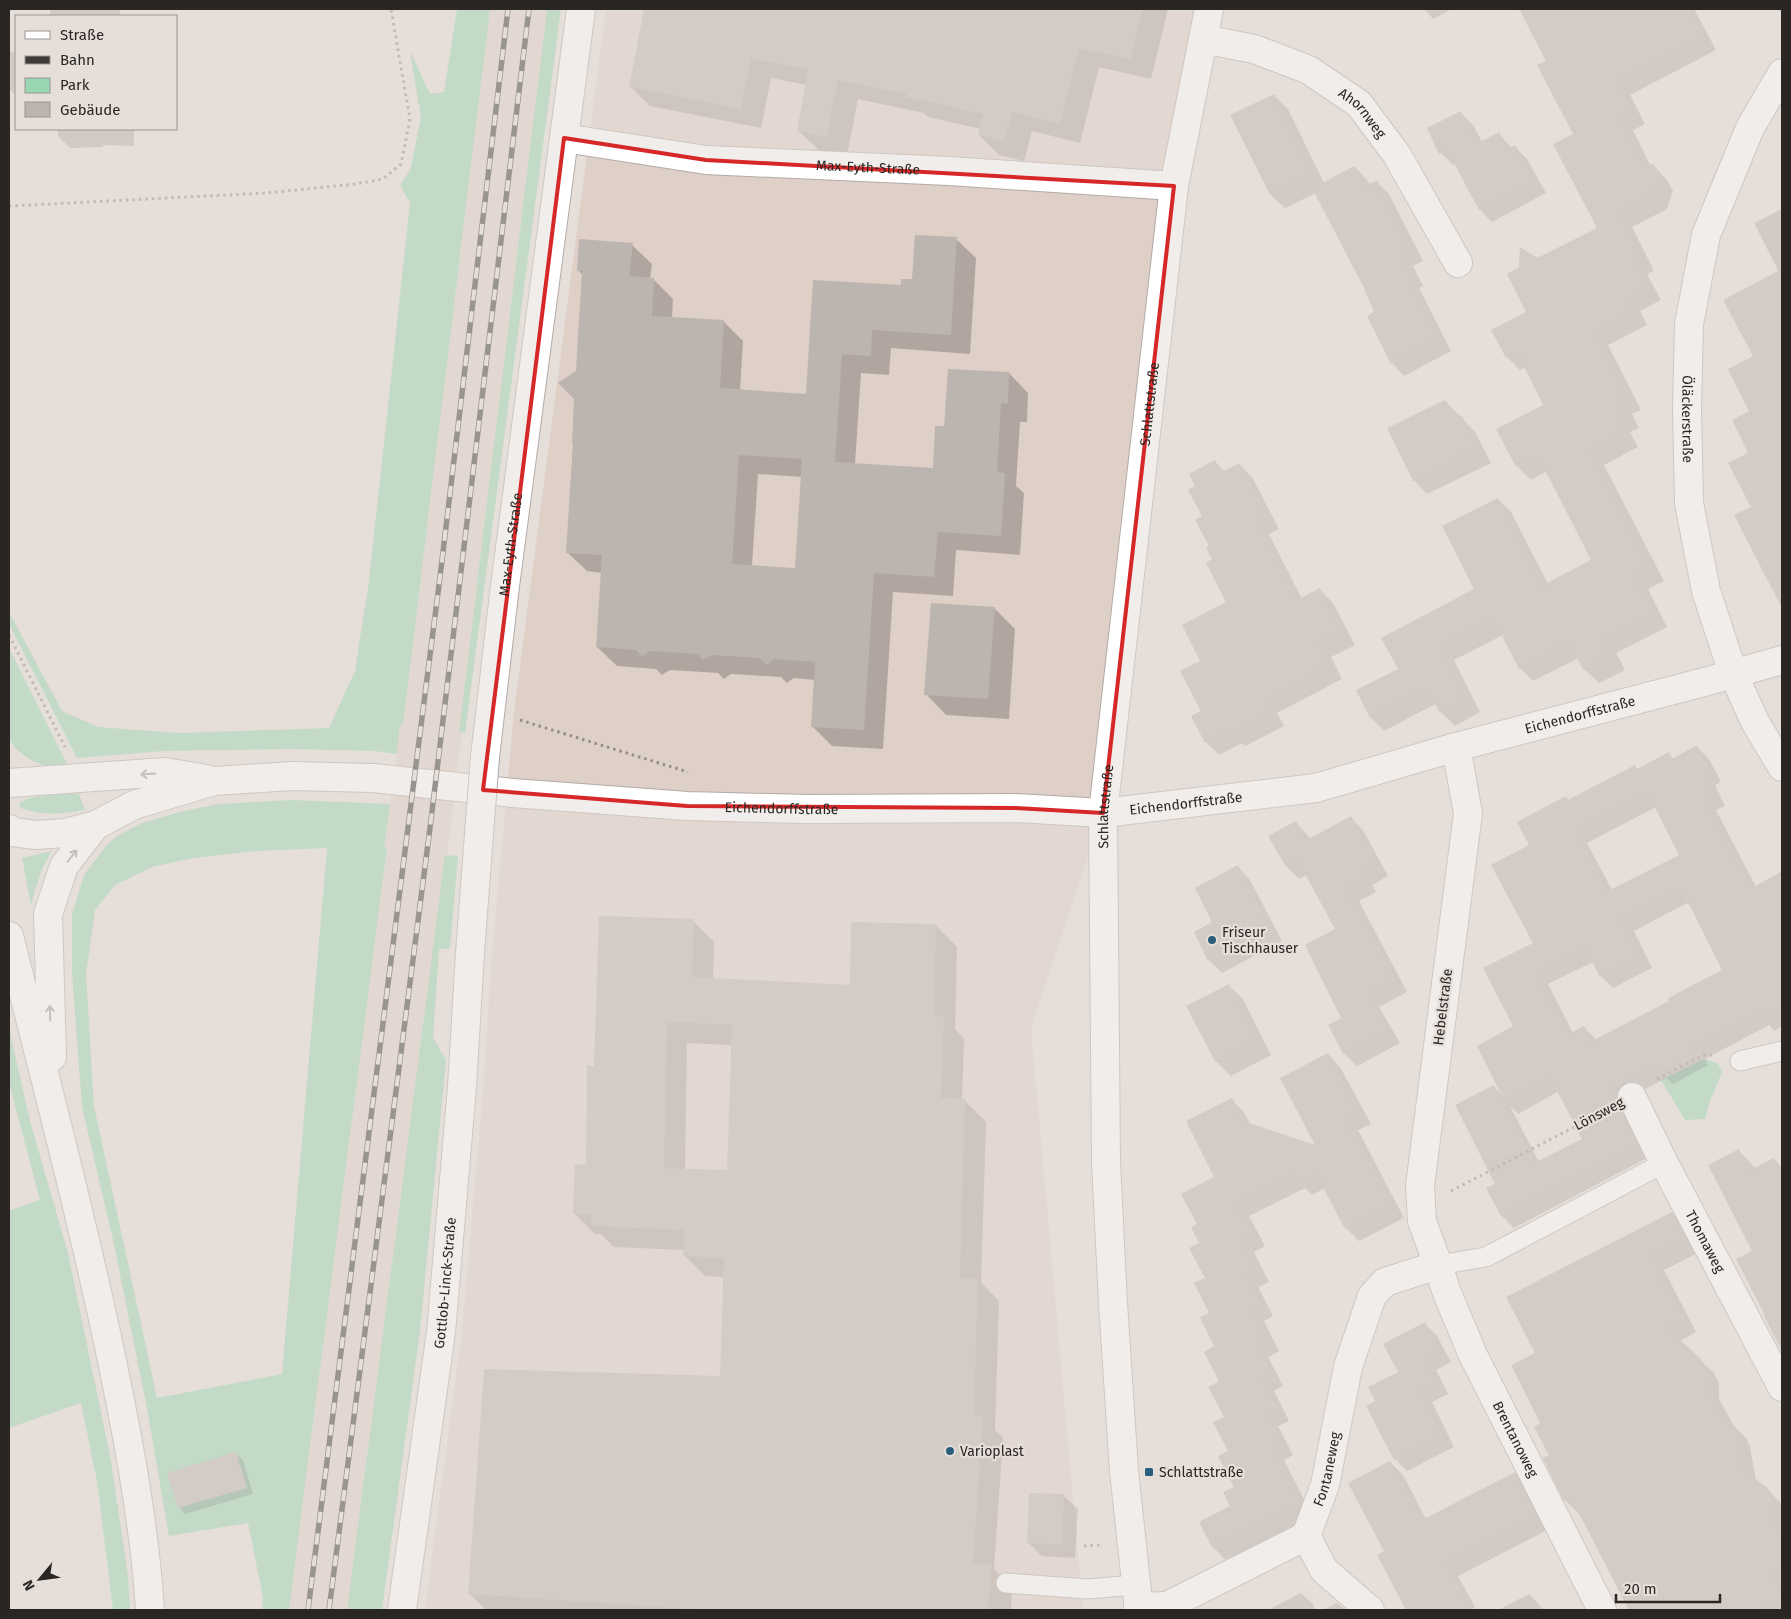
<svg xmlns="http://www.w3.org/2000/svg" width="1791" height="1619" viewBox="0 0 1791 1619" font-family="'Fira Sans',sans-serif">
  <rect width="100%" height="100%" fill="#e6ded9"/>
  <!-- built -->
  <path fill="#ded0c7" d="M490 9H547L459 732H462L447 856H445L347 1610H289L387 849 384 848 397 751 400 725H403Z
    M606 9H1209L1103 813 1031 1028 1083 1610H425L462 1331 483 1091 492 954 514 712Z"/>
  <!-- green -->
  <path fill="#99d6b2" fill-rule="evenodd" d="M457 9H490L403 725H400L397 754 375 751 292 749 164 751 77 758 9 624V612L62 711 98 727 178 733 329 728 355 671 369 581 410 203 400 185 410 170 421 118 410 51 430 94 444 92Z
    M547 9H561L465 733 459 732Z
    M9 648 69 768C46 770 21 759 9 739Z
    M78 791 85 810C63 814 42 816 20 808L19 803 29 798Z
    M292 800 390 804 384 848H387L289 1610H262L263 1598 248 1523 169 1536 146 1403 113 1240 82 1107 72 973V915L84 875 106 846 117 836 142 823 180 812 218 804ZM327 848 282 1374 157 1398 94 1106 86 974 95 910 115 885 152 867 193 858 257 851Z
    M52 851C41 868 36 886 31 905L22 858Z
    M445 855 458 856 450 949H439L433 1037 446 1060 420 1331 382 1610H347Z
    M9 1028 30 1121 68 1253 111 1461 128 1576 130 1610H113L97 1481 81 1403 9 1428V1211L40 1200 9 1083Z
    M1704 1059 1718 1063 1722 1072 1710 1101 1705 1119 1685 1120 1661 1080Z"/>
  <!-- shadow -->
  <path fill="#0003" fill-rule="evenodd" d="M50 9H120V16H50Z
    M645 9H1168L1151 79 1099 67 1080 143 1032 131 1024 161 999 155 979 135 981 129 928 117 924 113 858 99 847 156 819 150 798 130 807 85 771 78 761 128 650 106 630 86Z
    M1424 9H1452L1433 19Z
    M1520 9H1694L1716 50 1630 95 1645 124 1633 130 1650 165 1654 166 1667 180 1673 191 1667 209 1632 227 1654 271 1647 274 1661 300 1640 311 1647 325 1608 345 1641 410 1632 414 1639 428 1630 432 1638 447 1604 465 1664 581 1648 589 1667 627 1616 653 1625 670 1599 683 1585 670 1579 658 1533 681 1520 668 1503 635 1454 660 1480 712 1455 726 1441 712 1437 703 1384 731 1371 718 1357 691 1399 669 1476 589 1498 499 1511 512 1548 584 1593 561 1547 471 1531 480 1518 467 1498 429 1544 405 1526 367 1520 370 1507 357 1528 313 1537 259 1598 229 1575 134 1548 61Z
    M9 52H16V96L9 88Z
    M1274 95 1288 109 1324 183 1355 167 1367 180 1370 185 1377 182 1389 194 1423 261 1413 266 1423 286 1419 288 1451 351 1404 376 1392 363 1376 313 1365 288 1316 193 1285 208 1271 195 1232 116Z
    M1461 113 1473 125 1482 142 1499 134 1512 148 1515 147 1527 159 1546 193 1492 222 1480 210 1455 163 1453 165 1441 153Z
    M58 129H134V146L103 145V147L70 148 58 136Z
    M1782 209V606L1736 516 1752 507 1750 453 1755 357 1779 272 1754 223Z
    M956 239 976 258 970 354 891 348 889 375 861 373 855 464 935 469 946 428 1009 373 1028 393 1027 422H1020L1016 486 1024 493 1020 555 956 550 953 596 893 592 883 749 832 746 812 726 815 680 794 678 787 683 781 677 731 674 724 679 718 673 670 670 662 675 656 669 617 666 597 647 602 573 587 571 567 552 583 275 578 270 632 245 652 264 650 279 654 280 673 299 672 318 724 322 743 341 740 391 807 395 814 281 902 287 913 281ZM758 474 802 477 796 569 752 566Z
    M1445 401 1475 432 1491 463 1427 494 1414 480Z
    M1215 462 1225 472 1239 464 1252 477 1279 529 1269 534 1302 599 1320 590 1333 603 1355 645 1331 657 1342 679 1277 713 1284 726 1245 746 1242 743 1219 755 1206 742 1202 712V661L1228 603 1214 560 1197 487Z
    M994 608 1015 629 1009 719 946 715 926 694Z
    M1697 747 1709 759 1721 782 1715 785 1725 806 1716 810 1756 887 1782 873V1026L1774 1031 1769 1025 1705 1059 1708 1065 1673 1084 1667 1078 1621 1101 1649 1157 1514 1228 1502 1216 1488 1189 1497 1184 1494 1087 1502 1095 1515 1027 1535 943 1530 846 1566 798 1569 801 1635 766 1638 770 1669 754 1674 759ZM1656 807 1680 855 1612 890 1587 843ZM1687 903 1694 910 1724 970 1671 1002 1597 1040 1584 1028 1573 1033 1548 984 1593 962 1601 976 1613 988 1652 968 1634 931ZM1559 1091 1584 1139 1539 1162 1510 1106 1518 1114Z
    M1351 818 1363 830 1388 876 1372 885 1376 892 1359 901 1407 992 1379 1007 1400 1043 1357 1066 1344 1053 1330 1025 1343 1018 1337 930 1307 875 1299 879 1287 867 1270 836 1296 823 1311 839Z
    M1238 867 1250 880 1282 941 1222 973 1209 960Z
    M693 921 714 942 713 980 851 986 936 926 957 947 955 1029 964 1039 962 1100 965 1101 986 1122 981 1283 999 1301 995 1430 1003 1438 994 1569 1012 1587 1011 1610H486L469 1593 721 1377 724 1277 705 1276 684 1255V1250L614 1247 601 1234H595L574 1213 587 1166 595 1067ZM687 1043 732 1045 728 1172 685 1170Z
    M1229 986 1243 999 1271 1055 1231 1076 1217 1062 1188 1007Z
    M1328 1054 1340 1067 1371 1124 1358 1130 1404 1218 1359 1241 1346 1228 1325 1188 1312 1195 1305 1188 1249 1216 1265 1246 1254 1252 1269 1282 1258 1287 1273 1316 1264 1321 1279 1351 1268 1357 1283 1386 1274 1391 1289 1421 1278 1426 1293 1455 1284 1460 1313 1517 1227 1561 1214 1548 1232 1507 1236 1487 1198 1225 1216 1178 1231 1099 1244 1112 1250 1124 1318 1148Z
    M1739 1151 1755 1168 1774 1159 1782 1168V1351L1764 1316 1767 1315 1754 1251Z
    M1672 1213 1684 1226 1698 1253 1664 1270 1696 1332 1680 1341 1714 1373 1719 1383V1399L1734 1426 1746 1438 1750 1447 1756 1481 1766 1488 1779 1501 1782 1508V1610H1630L1580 1512 1578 1513 1565 1500 1550 1455 1542 1423 1536 1354Z
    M1425 1324 1437 1336 1451 1362 1436 1370 1448 1394 1432 1402 1454 1447 1407 1471 1395 1459 1377 1402 1399 1373Z
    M236 1454 243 1460 253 1494 185 1514 179 1508Z
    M1390 1462 1403 1475 1426 1519 1515 1474 1528 1487 1549 1529 1458 1576 1475 1607 1470 1610H1407L1379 1556 1386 1552Z
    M1064 1496 1078 1509 1075 1558 1042 1556 1028 1542Z
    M1301 1593 1313 1604 1315 1610H1268Z
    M1529 1594 1544 1610H1498Z
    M1337 1603 1345 1610H1323Z"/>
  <!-- building -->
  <path fill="#bcb4af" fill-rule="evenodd" d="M644 9H1143L1130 60 1079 48 1060 124 1012 112 1004 142 978 135 983 114 906 97 907 94 838 80 827 137 797 131 808 69 751 59 741 109 629 87Z
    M1519 9H1689L1703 37 1617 81 1633 111 1621 117 1642 162 1654 165 1660 177 1654 196 1619 214 1641 257 1635 261 1649 287 1628 298 1635 312 1596 331 1628 397 1620 401 1627 414 1618 419 1626 433 1591 451 1651 568 1635 576 1655 613 1603 639 1612 657 1584 671 1569 643 1519 669 1494 620 1441 647 1468 698 1440 713 1427 688 1370 718 1356 690 1398 669 1381 638 1474 589 1442 526 1498 498 1543 585 1591 560 1538 456 1516 467 1496 429 1543 405 1517 352 1506 358 1491 330 1526 312 1507 274 1519 267 1520 247 1537 258 1597 228 1553 144 1573 134 1537 65 1546 61Z
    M1274 94 1314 174 1270 195 1230 115Z
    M1461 111 1478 143 1499 132 1508 149 1515 145 1535 181 1479 210 1447 150 1439 154 1427 128Z
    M1355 166 1366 186 1377 180 1411 248 1401 253 1411 274 1408 275 1440 339 1391 364 1367 316 1374 312 1364 288 1312 188Z
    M915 235 957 237 951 335 872 330 871 356 842 354 835 462 933 468 935 426H944L948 369 1009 372 1008 404 1001 403 997 472 1005 473 1001 536 938 532 934 577 874 573 864 730 811 727 815 662 774 659 767 665 760 658 711 655 703 660 698 654 650 651 642 656 636 650 596 647 602 555 566 553 573 444H572L574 399 558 383 576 371 582 271H577L579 239 633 243 629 276 654 278 652 316 724 320 720 388 806 394 813 280 901 285V279H912ZM739 455 802 459 795 568 732 564Z
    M1782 269V608L1734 515 1751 507 1728 463 1748 453 1732 420 1749 411 1728 369 1753 356 1723 300Z
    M1445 400 1452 413 1462 416 1478 449 1413 481 1387 428Z
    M1215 460 1222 472 1239 463 1244 471 1267 516 1257 521 1297 600 1320 588 1343 631 1319 644 1330 666 1265 700 1272 712 1231 734 1229 730 1205 743 1191 716 1201 711 1180 671 1200 661 1182 625 1226 602 1206 563 1212 559 1206 548 1209 546 1195 520 1202 516 1188 490 1195 486 1189 474Z
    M931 603 995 607 988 699 924 695Z
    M1697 745 1710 770 1704 773 1714 794 1705 798 1752 888 1782 871V1008L1761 1019 1758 1013 1694 1047 1697 1053 1660 1072 1656 1065 1610 1089 1638 1145 1501 1216 1486 1188 1495 1184 1455 1105 1494 1085 1535 1163 1582 1139 1550 1077 1505 1102 1477 1046 1513 1026 1483 968 1533 943 1491 865 1529 845 1517 822 1566 796 1568 800 1635 765 1637 769 1669 752 1672 759ZM1648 793 1679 855 1608 891 1576 830ZM1678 890 1685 903 1688 902 1722 970 1668 998 1669 1001 1592 1041 1584 1026 1569 1034 1537 972 1585 948 1600 977 1641 956 1622 919Z
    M1351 816 1377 864 1361 872 1365 880 1348 889 1396 980 1368 994 1388 1030 1343 1054 1328 1025 1341 1018 1305 945 1335 929 1298 861 1286 867 1268 836 1296 821 1307 840Z
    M1238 865 1270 928 1208 961 1194 932 1212 922 1195 888Z
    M599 916 694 919 692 977 850 985 851 922 936 924 934 1016H944L941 1098 965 1099 960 1277 978 1279 974 1415 983 1416 973 1564 992 1565 988 1610H708L468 1594 484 1369 720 1376 724 1258 683 1256 684 1230 591 1226 592 1214 573 1213 575 1164 586 1165 587 1065 594 1066ZM667 1022 732 1025 727 1170 664 1168Z
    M1229 984 1259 1041 1216 1063 1186 1006Z
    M1328 1053 1359 1111 1346 1117 1392 1205 1345 1229 1316 1174 1298 1183 1294 1175 1237 1203 1253 1234 1242 1239 1257 1269 1247 1274 1262 1303 1252 1308 1267 1338 1256 1344 1272 1373 1262 1378 1277 1408 1267 1413 1282 1443 1272 1447 1301 1504 1213 1549 1199 1522 1230 1506 1223 1492 1234 1487 1218 1456 1228 1451 1213 1422 1224 1417 1208 1387 1219 1381 1204 1352 1214 1346 1200 1317 1209 1313 1194 1283 1205 1278 1189 1248 1199 1243 1191 1227 1197 1224 1181 1194 1214 1177 1186 1121 1232 1098 1243 1121 1315 1145 1280 1078Z
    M1739 1149 1750 1170 1774 1158 1782 1174V1348L1736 1259 1752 1251 1708 1165Z
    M1672 1212 1687 1240 1652 1257 1684 1320 1667 1328 1701 1359 1706 1369 1707 1385 1723 1414 1733 1424 1738 1434 1745 1478 1750 1476 1767 1487 1772 1497 1777 1532 1782 1530V1568L1772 1573 1782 1595V1600L1761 1610H1629L1571 1498 1564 1501 1543 1458 1549 1455 1534 1427 1540 1423 1511 1365 1535 1353 1506 1297Z
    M1425 1322 1439 1350 1425 1358 1437 1382 1421 1390 1443 1435 1394 1460 1366 1406 1375 1401 1368 1387 1398 1372 1383 1344Z
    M236 1452 247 1488 178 1508 167 1473Z
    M1390 1461 1422 1520 1515 1472 1537 1515 1446 1562 1472 1610H1406L1377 1555 1384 1551 1348 1483Z
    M1029 1493 1064 1494 1062 1545 1027 1543Z"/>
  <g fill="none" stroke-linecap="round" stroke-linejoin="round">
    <defs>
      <path id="lane" d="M1740 1061 1782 1051
        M1438 1265 1486 1257 1664 1163
        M1006 1583 1087 1589 1136 1585"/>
      <g id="street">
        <path id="s1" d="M1203 39 1254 49 1309 70 1359 104 1397 155 1458 263"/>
        <path id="s2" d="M1782 73 1750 128 1706 235 1689 324 1687 409 1689 503 1706 591 1733 673 1755 722 1782 767"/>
        <path id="s3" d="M564 138 706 160 949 171 1174 186"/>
        <path id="s4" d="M1456 747 1468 813 1420 1186 1422 1221 1438 1265 1447 1293 1473 1355 1602 1610"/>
        <path d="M9 783 165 772 207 779"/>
        <path id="s5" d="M9 829 12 832 36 835 65 833 96 825 134 805 214 781 292 776 373 778 513 793 687 806 807 809 1015 808 1103 813 1316 788 1456 747 1708 681 1782 660"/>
        <path d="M9 936C43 1070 78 1203 107 1337 126 1427 144 1518 150 1610"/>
        <path d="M52 1057 48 914 64 866 96 825"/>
        <path id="s6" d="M1632 1097 1664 1163 1782 1387"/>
        <path d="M1306 1536 1324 1570 1370 1610"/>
        <path id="s7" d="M1138 1607 1167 1606 1306 1536 1325 1485 1348 1367 1372 1296 1385 1282 1438 1265"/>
        <path id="s8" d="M1139 1610 1124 1471 1113 1303 1106 1161 1103 813 1174 186 1209 9"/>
      </g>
      <g id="secondary">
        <path id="s9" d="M485 757 505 586 581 9"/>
        <path id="s10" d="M402 1610 441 1332 462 1087 470 953 479 834"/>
      </g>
    </defs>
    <!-- lane casing -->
    <use href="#lane" stroke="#b3aba7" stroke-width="21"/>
    <!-- street casing -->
    <use href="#street" stroke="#b3aba7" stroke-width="30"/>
    <!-- secondary casing -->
    <use href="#secondary" stroke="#b3aba7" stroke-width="30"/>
    <!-- path -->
    <path stroke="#948e8b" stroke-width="3" stroke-dasharray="2.5 4" stroke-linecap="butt" d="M9 206 267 193 355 184 383 179 401 164 410 119 391 9
      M9 635 65 747
      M520 720 688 772
      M1657 1079 1706 1054 1715 1056
      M1451 1191 1603 1112
      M1084 1546 1101 1545"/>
    <!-- lane -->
    <use href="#lane" stroke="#fff" stroke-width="19"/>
    <!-- street -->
    <use href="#street" stroke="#fff" stroke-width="28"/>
    <!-- secondary -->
    <use href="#secondary" stroke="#fff" stroke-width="28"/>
    <defs>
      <path id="rail" d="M308 1610 440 577 508 9
        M329 1610 430 828 529 9"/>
    </defs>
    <!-- rail casing -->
    <use href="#rail" stroke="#3f3b39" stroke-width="5.5"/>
    <!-- rail -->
    <use href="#rail" stroke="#e6ded9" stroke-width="4" stroke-dasharray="11" stroke-linecap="butt"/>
    <defs>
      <path id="secondary-bridge" d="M479 834 485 757"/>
    </defs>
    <!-- secondary-bridge casing -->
    <use href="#secondary-bridge" stroke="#b3aba7" stroke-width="30" stroke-linecap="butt"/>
    <!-- secondary-bridge -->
    <use href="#secondary-bridge" stroke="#fff" stroke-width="28"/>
  </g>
  <!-- one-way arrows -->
  <defs><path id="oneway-shaft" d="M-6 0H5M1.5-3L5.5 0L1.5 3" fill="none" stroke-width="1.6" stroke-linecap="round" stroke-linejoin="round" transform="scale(1.25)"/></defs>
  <g stroke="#9f9d9c">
    <use href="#oneway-shaft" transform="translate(148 774) rotate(176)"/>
    <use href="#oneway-shaft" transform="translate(72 856) rotate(-52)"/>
    <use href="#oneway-shaft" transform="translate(50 1013) rotate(-92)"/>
  </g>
  <!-- marked area -->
  <path d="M0 0H1791V1619H0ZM564 138 706 160 1174 186 1103 813 1015 808 687 806 483 790Z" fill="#e6ded9" fill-opacity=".55" fill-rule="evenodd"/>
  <path fill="none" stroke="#d62828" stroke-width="4" stroke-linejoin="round" d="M564 138 706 160 1174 186 1103 813 1015 808 687 806 483 790Z"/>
  <!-- markers -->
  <g fill="#2a5e7a" stroke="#e6ded9" stroke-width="2">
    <circle cx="1212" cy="940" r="5"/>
    <circle cx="950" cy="1451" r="5"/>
    <rect x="1144" y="1467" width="10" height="10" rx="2.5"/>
  </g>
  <g text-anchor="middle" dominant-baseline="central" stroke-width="4.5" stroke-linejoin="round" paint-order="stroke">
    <!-- street labels -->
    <g font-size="14" fill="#292624" stroke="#e6ded9">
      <text stroke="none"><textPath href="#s1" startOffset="180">Ahornweg</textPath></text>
      <text stroke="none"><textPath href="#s3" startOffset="306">Max-Eyth-Straße</textPath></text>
      <text stroke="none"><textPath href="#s8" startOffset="1210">Schlattstraße</textPath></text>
      <text stroke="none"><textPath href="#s2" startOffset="365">Öläckerstraße</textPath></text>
      <text stroke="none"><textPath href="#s9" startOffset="214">Max-Eyth-Straße</textPath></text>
      <text stroke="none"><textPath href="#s5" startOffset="1595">Eichendorffstraße</textPath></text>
      <text stroke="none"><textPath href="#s5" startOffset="1190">Eichendorffstraße</textPath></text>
      <text stroke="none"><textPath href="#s8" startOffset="805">Schlattstraße</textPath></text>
      <text stroke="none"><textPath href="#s5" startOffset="785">Eichendorffstraße</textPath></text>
      <text transform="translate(1443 1007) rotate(-83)">Hebelstraße</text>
      <text transform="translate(1599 1114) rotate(-28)">Lönsweg</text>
      <text stroke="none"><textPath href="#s6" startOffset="162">Thomaweg</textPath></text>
      <text stroke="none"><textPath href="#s10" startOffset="330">Gottlob-Linck-Straße</textPath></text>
      <text stroke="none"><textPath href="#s4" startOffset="716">Brentanoweg</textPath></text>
      <text stroke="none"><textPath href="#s7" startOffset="255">Fontaneweg</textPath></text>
    </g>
    <!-- poi labels -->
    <g font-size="14" fill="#292624" stroke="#e6ded9" text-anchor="start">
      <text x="1222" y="932">Friseur<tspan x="1222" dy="16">Tischhauser</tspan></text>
      <text x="960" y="1451">Varioplast</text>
      <text x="1159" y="1472">Schlattstraße</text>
    </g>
  </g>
  <!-- border -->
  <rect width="1791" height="1619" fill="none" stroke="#292624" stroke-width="20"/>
  <!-- legend -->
  <rect x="15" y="15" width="162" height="115" fill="#e6ded9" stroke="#9a9491"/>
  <rect x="25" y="31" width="25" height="8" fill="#ffffff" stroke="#9a9491"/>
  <text x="60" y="40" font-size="15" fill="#292624">Straße</text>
  <rect x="25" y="56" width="25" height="8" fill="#3f3b39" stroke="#9a9491"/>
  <text x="60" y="65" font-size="15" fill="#292624">Bahn</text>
  <rect x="25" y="78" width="25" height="15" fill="#99d6b2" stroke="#9a9491"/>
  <text x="60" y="90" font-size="15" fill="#292624">Park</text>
  <rect x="25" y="102" width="25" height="15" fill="#bcb4af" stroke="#9a9491"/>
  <text x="60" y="115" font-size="15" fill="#292624">Gebäude</text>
  <!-- north arrow -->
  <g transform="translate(40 1579) rotate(241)" stroke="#e6ded9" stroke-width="4" paint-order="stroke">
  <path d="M0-4L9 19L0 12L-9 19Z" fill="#292624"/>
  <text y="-8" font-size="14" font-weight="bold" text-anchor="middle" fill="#292624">N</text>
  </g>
  <!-- scale -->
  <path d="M1616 1594v8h104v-8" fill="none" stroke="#292624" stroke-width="2.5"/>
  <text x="1624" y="1594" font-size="15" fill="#292624" stroke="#e6ded9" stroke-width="4" paint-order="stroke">20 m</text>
</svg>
